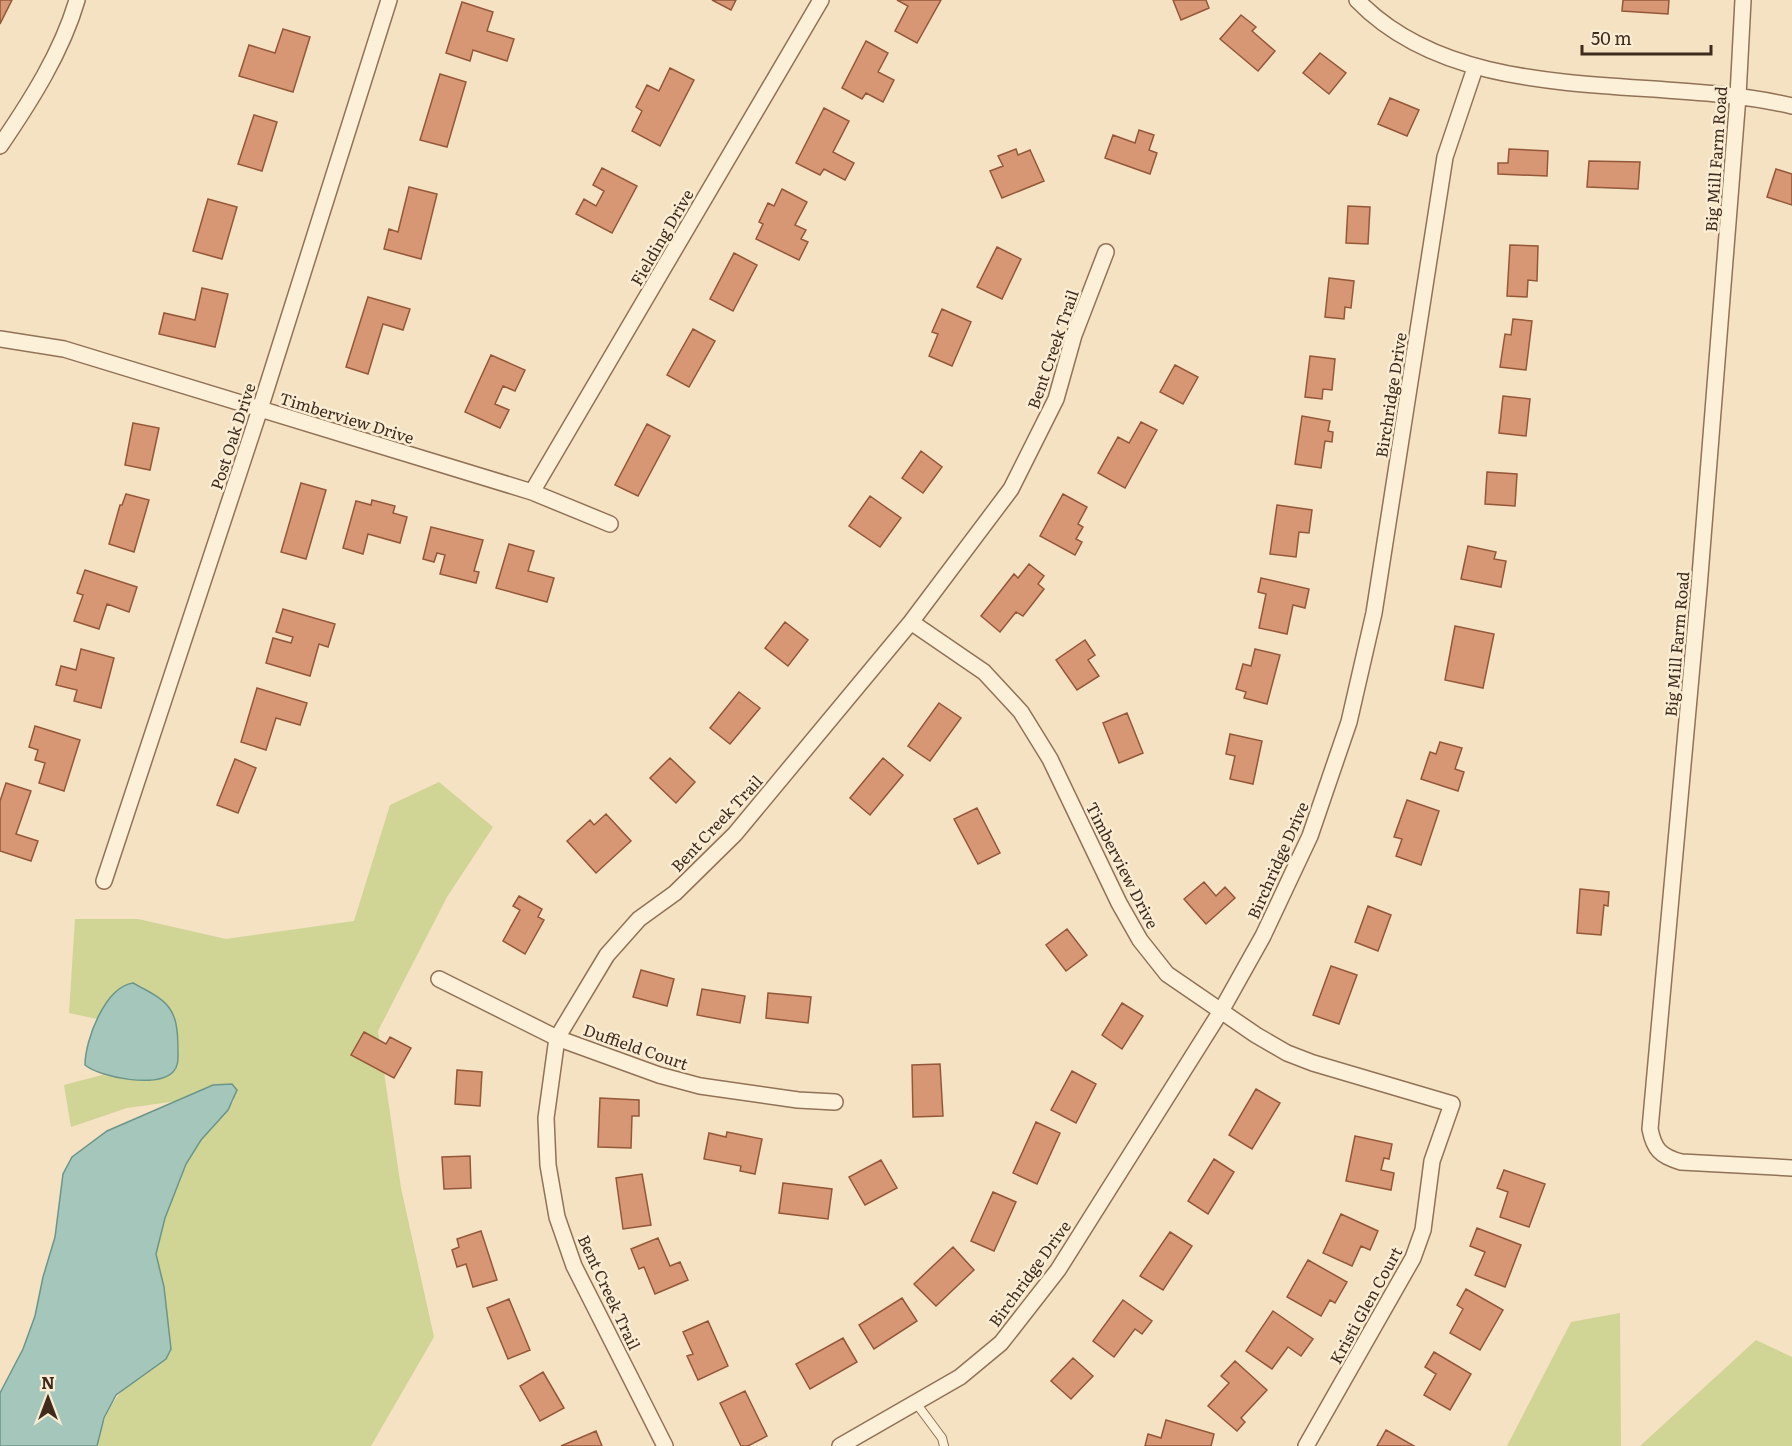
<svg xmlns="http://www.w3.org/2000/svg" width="1792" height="1446" viewBox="0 0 1792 1446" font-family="Literata,serif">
  <rect width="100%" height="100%" fill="#f4e2c3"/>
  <!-- green -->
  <path fill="#d0d495" d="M439 782 493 827 447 897 378 1031 401 1188 434 1337 371 1446H97C106 1406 121 1382 160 1364L164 1287 156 1254 165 1218 186 1164 201 1140 234 1101 232 1084 213 1085 177 1101 127 1108 71 1127 64 1085 102 1075 140 1079 178 1065C178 1056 180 1045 178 1037 174 1020 147 977 127 984 113 989 104 1008 97 1019L69 1013 75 919H138L226 939 354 921 390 805Z
    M1620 1313 1621 1446H1507L1571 1322Z
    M1756 1340 1792 1357V1446H1640Z"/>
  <!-- water -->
  <path fill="#a5c6bb" stroke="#6b9689" stroke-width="1.5" d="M133 983C169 1002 178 1007 178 1050 178 1057 179 1066 173 1072 157 1088 101 1078 85 1065 85 1040 105 987 133 983Z
    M232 1084 237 1090 228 1110 201 1140 186 1164 165 1218 156 1254 164 1287 171 1349 166 1359 116 1395 104 1418 97 1446H0V1393L23 1349 35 1316 43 1277 55 1237 63 1174 72 1157 107 1131 213 1085Z"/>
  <!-- building -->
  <path fill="#d79774" stroke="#945839" stroke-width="1.5" d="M0 0H12L0 24Z
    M712 0H736L731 10Z
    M897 0H941L917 43 895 31 908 6Z
    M1173 0H1206L1209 8 1181 20Z
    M1623 0H1669L1668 14 1622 11Z
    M462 2 493 12 487 31 514 39 507 61 473 50 470 61 446 53Z
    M1241 15 1256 27 1252 31 1275 51 1258 71 1220 39Z
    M283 29 310 37 293 92 239 76 249 45 275 53Z
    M866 41 888 53 878 72 894 80 883 102 866 93 862 99 842 88Z
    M1320 53 1346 73 1329 94 1303 73Z
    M670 68 694 80 660 146 632 131 642 111 636 107 647 85 659 91Z
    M440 74 466 82 447 147 420 140Z
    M1390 98 1419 110 1407 136 1378 124Z
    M824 108 849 121 833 152 854 163 845 180 824 169 820 175 796 163Z
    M254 115 277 122 262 171 238 164Z
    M1139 130 1154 135 1149 150 1157 153 1150 174 1105 158 1113 135 1135 143Z
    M1016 149 1018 155 1030 150 1044 181 1002 198 990 171 1003 166 998 156Z
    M1509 149 1548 151 1547 176 1498 174V163H1508Z
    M1589 161 1640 162 1638 189 1587 187Z
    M602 168 637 186 612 233 576 214 584 199 596 206 604 191 593 185Z
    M1776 169 1792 174V205L1767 197Z
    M409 187 437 194 421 259 384 249 389 229 398 232Z
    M782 189 807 202 795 225 806 230 801 239 808 242 799 260 756 239 763 224 759 222 768 203 774 206Z
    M208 199 237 207 222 259 193 251Z
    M1348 206 1370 207 1368 244 1346 243Z
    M1510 245 1538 246 1537 281 1528 280 1527 297 1507 296Z
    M997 247 1021 259 1002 299 977 287Z
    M734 253 757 265 733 311 710 299Z
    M1329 278 1354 281 1351 308 1345 307 1344 319 1325 317Z
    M202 288 228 294 215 347 159 334 164 313 195 320Z
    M368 297 410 309 403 330 383 324 368 374 346 367Z
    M942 309 971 322 952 366 929 356 938 334 932 332Z
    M1513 319 1532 321 1526 370 1500 367 1505 334 1511 335Z
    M693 329 715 341 689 387 667 375Z
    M491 355 525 370 515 391 503 386 495 404 509 410 500 428 465 412Z
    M1310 356 1335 359 1332 390 1323 389 1322 399 1305 397Z
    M1175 365 1198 377 1183 404 1160 392Z
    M1503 396 1530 399 1526 436 1499 433Z
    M1302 416 1330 421 1328 431 1333 432 1332 442 1325 441 1321 468 1295 464Z
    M1141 422 1157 430 1125 488 1098 473 1118 437 1129 443Z
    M133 423 159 428 150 470 125 465Z
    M647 424 670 436 638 496 615 485Z
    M921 451 942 467 923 493 902 478Z
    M1487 472 1517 474 1515 506 1485 504Z
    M301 483 326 490 306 559 281 552Z
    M126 494 149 500 134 552 109 544 120 505H122Z
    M1063 494 1087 507 1078 524 1083 527 1076 539 1082 542 1075 555 1040 536Z
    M870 496 901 518 880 547 849 526Z
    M372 500 395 506 393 513 407 517 400 543 368 534 363 554 343 548 356 501 371 505Z
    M1277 505 1312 510 1309 533 1299 532 1296 557 1270 554Z
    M431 527 483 540 474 571 479 572 476 583 440 574 445 555 437 553 434 562 423 559Z
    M509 544 534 551 528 571 554 578 547 602 496 588Z
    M1468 546 1496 552 1494 559 1506 561 1501 587 1461 579Z
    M1029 564 1044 576 1038 584 1044 589 1023 616 1016 612 1000 632 981 616 1014 574 1018 578Z
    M85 570 137 587 129 612 107 604 99 629 74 621 83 595 77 593Z
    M1261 578 1309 589 1305 608 1293 605 1287 634 1259 628 1266 594 1258 592Z
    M283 609 335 624 328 647 319 644 310 676 266 663 273 638 291 643 293 637 276 632Z
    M785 622 808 640 788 666 765 648Z
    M1455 626 1494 634 1483 688 1445 680Z
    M1085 640 1095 655 1088 660 1099 676 1077 690 1056 660Z
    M81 649 114 658 101 708 74 701 77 690 56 685 61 666 76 670Z
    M1255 649 1280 655 1267 704 1244 698 1246 692 1236 689 1243 664 1251 666Z
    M257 688 307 703 300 725 276 718 266 750 241 742Z
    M739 692 760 708 730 744 710 728Z
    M939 703 961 718 930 761 908 746Z
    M1127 713 1143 753 1119 763 1103 723Z
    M35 726 80 740 64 791 39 783 45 763 35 760 38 750 29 747Z
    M1230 734 1262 741 1253 784 1230 779 1235 756 1226 754Z
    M1440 742 1462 748 1455 769 1464 772 1458 791 1421 779 1430 752 1436 754Z
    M670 758 695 782 676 803 650 778Z
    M883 758 903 775 870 815 850 798Z
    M235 759 256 768 238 813 217 805Z
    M6 783 31 791 16 834 38 841 31 861 0 851V801Z
    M1407 800 1439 811 1421 865 1396 856 1402 839 1394 837Z
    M977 808 1000 853 978 864 954 819Z
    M606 814 631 841 596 873 567 841 590 820 594 825Z
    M1204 882 1216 896 1225 887 1235 898 1206 924 1184 899Z
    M1580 889 1609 892 1608 906 1604 905 1601 935 1577 933Z
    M519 896 542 909 538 917 544 920 525 954 503 941 520 910 513 906Z
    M1368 906 1391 915 1378 951 1355 942Z
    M1067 929 1087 955 1066 971 1046 945Z
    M1331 966 1357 975 1339 1024 1313 1015Z
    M641 970 674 979 667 1006 633 997Z
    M702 989 745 996 740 1023 697 1015Z
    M768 993 811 997 808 1023 766 1018Z
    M1122 1003 1143 1016 1122 1049 1102 1035Z
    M364 1032 386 1044 390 1037 411 1048 394 1078 351 1055Z
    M940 1064 943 1116 913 1117 912 1065Z
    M457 1070 482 1072 480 1106 455 1104Z
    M1072 1071 1096 1084 1076 1123 1051 1110Z
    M1256 1089 1280 1103 1252 1149 1229 1135Z
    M600 1098 639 1100V1116H632L631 1148 598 1147Z
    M1036 1122 1060 1133 1037 1184 1013 1173Z
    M727 1132 762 1139 755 1174 740 1171 741 1166 704 1159 709 1133 726 1137Z
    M1355 1136 1392 1144 1389 1159 1384 1158 1381 1170 1394 1173 1391 1190 1346 1181Z
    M470 1156 471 1188 444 1189 442 1157Z
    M1214 1159 1234 1172 1208 1214 1188 1201Z
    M881 1160 897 1188 865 1205 849 1177Z
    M1504 1170 1545 1184 1529 1227 1500 1217 1508 1192 1497 1188Z
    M642 1174 651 1225 623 1229 616 1178Z
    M783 1183 832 1189 828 1219 779 1213Z
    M993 1192 1016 1202 994 1251 971 1241Z
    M1341 1214 1378 1231 1370 1250 1361 1246 1352 1266 1323 1253Z
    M1477 1228 1521 1245 1505 1287 1475 1275 1485 1252 1470 1246Z
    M481 1231 497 1280 473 1287 466 1264 457 1267 452 1250 459 1247 457 1239Z
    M1170 1232 1192 1246 1163 1290 1140 1276Z
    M658 1238 670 1266 680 1262 688 1280 655 1294 644 1267 639 1269 631 1249Z
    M953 1247 974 1270 936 1306 914 1284Z
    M1308 1260 1347 1282 1335 1303 1330 1300 1321 1316 1287 1297Z
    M1466 1289 1503 1310 1480 1350 1450 1333 1463 1309 1457 1305Z
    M902 1298 917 1321 874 1349 859 1325Z
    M509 1299 530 1350 508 1359 487 1308Z
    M1123 1300 1152 1321 1142 1334 1135 1329 1114 1357 1093 1341Z
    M1273 1311 1313 1339 1301 1356 1288 1347 1272 1369 1246 1351Z
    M708 1321 728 1366 698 1380 687 1356 693 1354 683 1332Z
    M843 1338 857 1362 810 1389 796 1364Z
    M1434 1352 1471 1374 1450 1410 1424 1395 1436 1374 1425 1367Z
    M1073 1358 1093 1376 1071 1399 1051 1381Z
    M1235 1361 1267 1390 1241 1418 1245 1422 1237 1431 1208 1406 1229 1383 1221 1376Z
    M543 1372 564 1408 540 1421 520 1386Z
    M745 1391 767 1436 748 1446H741L720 1403Z
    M1166 1420 1214 1434 1211 1446H1145L1148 1434 1161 1438Z
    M1386 1430 1414 1446H1377Z
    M596 1431 602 1446H561Z"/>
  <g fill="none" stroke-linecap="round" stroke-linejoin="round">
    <defs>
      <path id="service" d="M916 1403 942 1438 944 1446"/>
      <path id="minor" d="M1357 0C1463 110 1654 73 1792 106
        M1743 0 1738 96 1699 588 1650 1129C1654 1149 1660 1156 1681 1162L1792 1168
        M0 146C30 102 62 52 77 0
        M0 339 64 349 532 492 610 524
        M532 492 821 0
        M911 622 984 672 1021 712 1050 759 1119 903 1140 940 1167 974 1256 1035 1287 1053 1313 1063 1452 1104 1432 1161 1423 1230 1413 1258 1306 1446
        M104 881 260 409 389 0
        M439 979 557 1038 659 1075 700 1086 798 1100 835 1102
        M665 1446 574 1266 557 1217 548 1165 546 1118 557 1038 607 955 639 919 675 893 735 834 911 622 1011 489 1056 399 1074 335 1106 252
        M840 1446 960 1377 1001 1343 1058 1270 1221 1011 1263 936 1310 836 1349 722 1374 613 1445 157 1475 68"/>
    </defs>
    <!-- service casing -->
    <use href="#service" stroke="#917257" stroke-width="10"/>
    <!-- minor casing -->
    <use href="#minor" stroke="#917257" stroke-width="18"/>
    <!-- service -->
    <use href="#service" stroke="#fdf0d8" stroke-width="8"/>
    <!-- minor -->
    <use href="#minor" stroke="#fdf0d8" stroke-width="15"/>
  </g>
  <g text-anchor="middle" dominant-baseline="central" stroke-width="5" stroke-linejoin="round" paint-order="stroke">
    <!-- street labels -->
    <g font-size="16" fill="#3f2b1d" stroke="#faedd4">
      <text transform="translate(1715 159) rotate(-86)">Big Mill Farm Road</text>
      <text transform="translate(661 237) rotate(-60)">Fielding Drive</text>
      <text transform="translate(1052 349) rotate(-71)">Bent Creek Trail</text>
      <text transform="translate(1390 395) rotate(-81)">Birchridge Drive</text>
      <text transform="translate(347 417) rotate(17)">Timberview Drive</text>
      <text transform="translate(232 436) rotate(-72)">Post Oak Drive</text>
      <text transform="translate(1676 644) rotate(-85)">Big Mill Farm Road</text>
      <text transform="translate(716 823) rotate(-47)">Bent Creek Trail</text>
      <text transform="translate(1277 860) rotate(-66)">Birchridge Drive</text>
      <text transform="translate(1123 865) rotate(63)">Timberview Drive</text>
      <text transform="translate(636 1046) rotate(19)">Duffield Court</text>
      <text transform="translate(1029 1273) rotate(-54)">Birchridge Drive</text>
      <text transform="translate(610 1292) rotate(65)">Bent Creek Trail</text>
      <text transform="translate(1365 1305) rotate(-61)">Kristi Glen Court</text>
    </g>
  </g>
  <!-- north arrow -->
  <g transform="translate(48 1398)" stroke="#faedd4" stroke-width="4.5" paint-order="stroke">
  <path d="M0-4.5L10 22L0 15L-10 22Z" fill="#3f2b1d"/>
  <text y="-9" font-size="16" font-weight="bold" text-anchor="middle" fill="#3f2b1d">N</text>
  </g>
  <!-- scale -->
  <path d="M1582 45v9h129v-9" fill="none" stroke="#3f2b1d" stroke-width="3"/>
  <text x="1591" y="45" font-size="18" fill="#3f2b1d" stroke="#faedd4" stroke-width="4.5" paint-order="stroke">50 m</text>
</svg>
